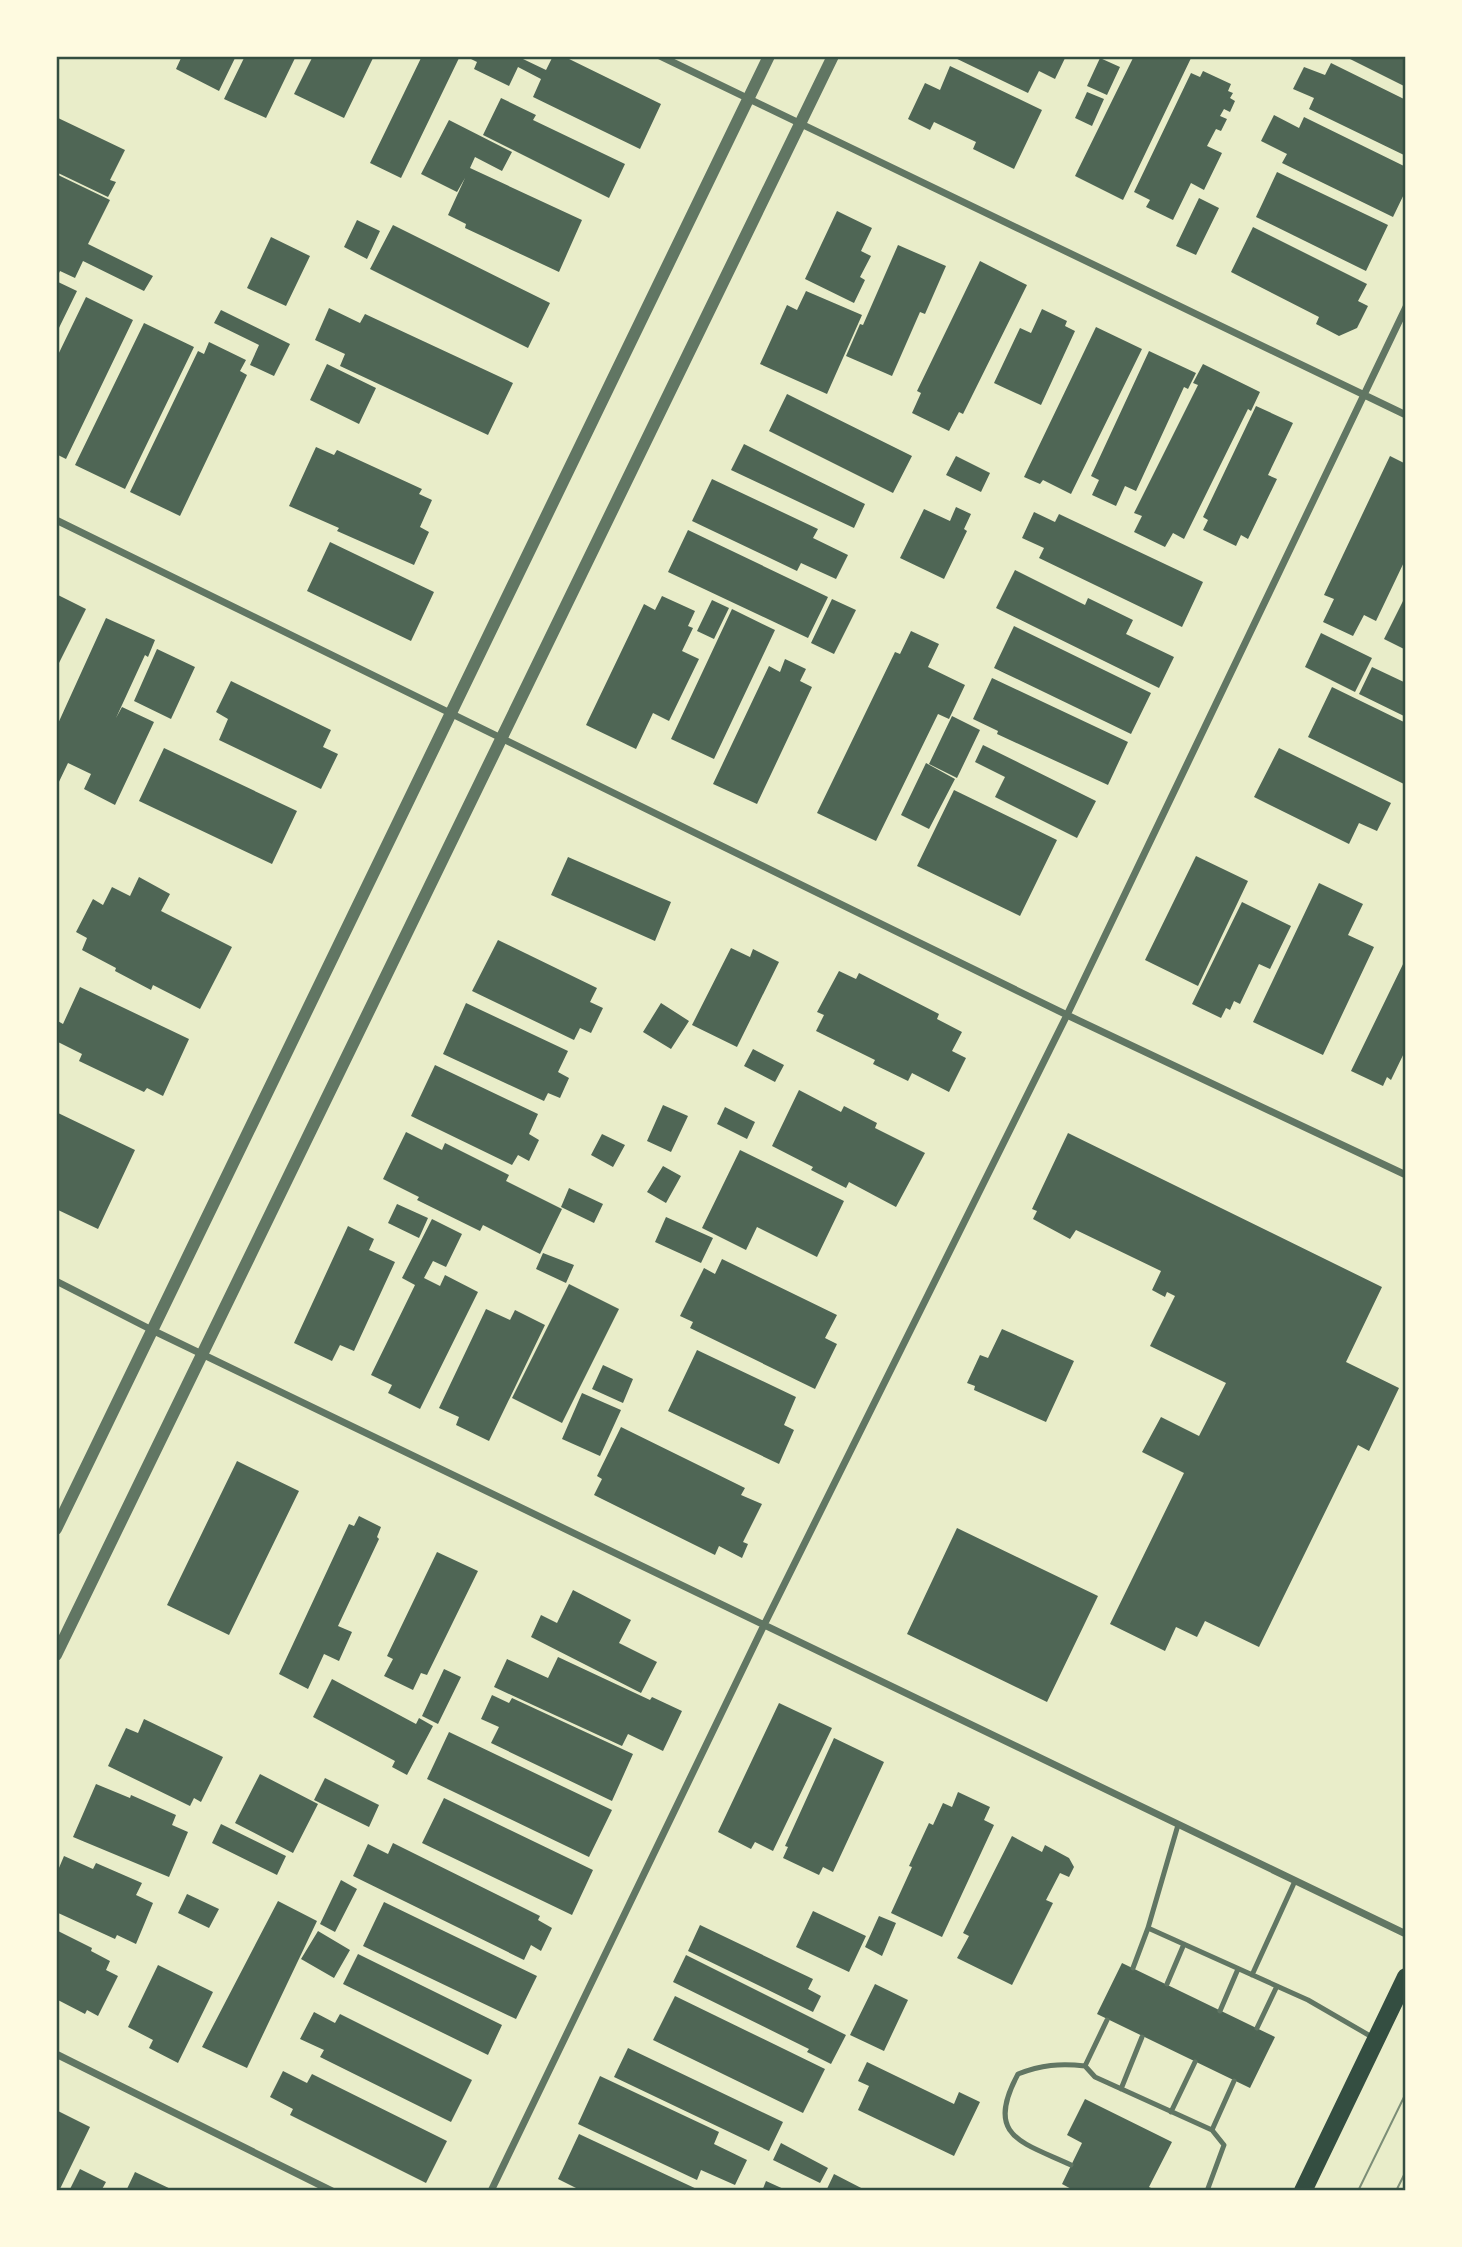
<svg xmlns="http://www.w3.org/2000/svg" width="1462" height="2247" viewBox="0 0 1462 2247" font-family="Manrope,sans-serif">
  <rect width="100%" height="100%" fill="#e9edc9"/>
  <!-- building -->
  <path fill="#4f6655" d="M182 56H236L219 91 176 69Z
    M245 56H296L266 118 224 99Z
    M313 56H374L344 118 294 94Z
    M422 56H460L401 178 370 163Z
    M465 56H525L523 59 546 70 553 56H563L661 104 640 149 533 97 541 79 518 67 509 86 474 69 477 62Z
    M951 56H1066L1055 79 1039 71 1028 93Z
    M1134 56H1192L1123 200 1075 176Z
    M1344 56H1406V87Z
    M1100 58 1120 67 1107 95 1087 86Z
    M1331 63 1406 100V156L1309 109 1314 98 1293 89 1304 67 1325 75Z
    M950 66 1042 110 1014 169 973 149 976 142 934 122 930 130 908 119 925 83 940 90Z
    M1203 71 1231 84 1228 91 1233 93 1230 98 1235 101 1230 112 1224 109 1220 116 1227 119 1221 131 1216 129 1207 146 1222 153 1204 190 1191 183 1173 220 1146 207 1150 200 1134 192 1191 73 1200 77Z
    M1087 92 1104 99 1092 126 1075 118Z
    M501 98 536 115 533 120 625 164 609 198 483 135Z
    M1274 115 1299 128 1304 117 1406 167V190L1393 217 1282 163 1287 154 1261 141Z
    M56 117 125 150 110 180 116 182 108 197 56 172Z
    M449 120 512 152 502 171 475 157 470 168 582 220 559 272 465 228 466 224 448 215 465 178 457 192 421 174Z
    M1277 172 1388 225 1366 271 1256 217Z
    M56 174 110 200 88 244 153 276 144 291 83 261 75 278 60 271 56 279Z
    M1199 198 1219 208 1196 255 1176 246Z
    M837 211 872 228 861 251 871 256 860 277 865 280 854 303 805 279Z
    M357 220 380 231 367 259 344 247Z
    M393 225 550 303 528 348 370 269Z
    M1253 227 1367 284 1358 301 1368 306 1357 328 1339 336 1316 324 1319 317 1231 272Z
    M271 237 310 256 286 306 247 288Z
    M898 245 946 266 925 314 920 312 892 376 846 356 860 324 863 325Z
    M980 261 1027 285 963 414 959 412 949 431 912 413 921 393 917 391Z
    M56 281 77 291 56 334Z
    M806 291 862 315 827 394 760 364 787 305 797 310Z
    M86 297 133 320 66 459 56 454V359Z
    M329 308 360 323 365 314 513 383 488 435 340 366 345 354 315 340Z
    M1042 309 1067 321 1065 326 1075 331 1041 405 994 383 1020 328 1031 333Z
    M221 310 290 344 274 376 250 365 259 345 214 323Z
    M144 323 194 347 125 489 75 465Z
    M1096 327 1142 349 1071 494 1043 480 1040 484 1024 477Z
    M209 342 246 360 240 371 247 375 180 516 130 492 198 351 204 354Z
    M1149 351 1196 373 1188 389 1184 387 1136 491 1125 486 1116 506 1092 495 1099 480 1091 476Z
    M327 364 376 388 359 424 310 400Z
    M1203 364 1260 392 1251 411 1248 409 1184 539 1173 533 1165 547 1134 532 1142 516 1134 513 1198 385 1193 383Z
    M787 394 912 456 893 493 769 431Z
    M1256 406 1293 423 1268 475 1277 479 1248 539 1241 535 1236 546 1203 530 1208 520 1203 517Z
    M744 444 865 504 854 528 731 470Z
    M316 447 334 455 337 450 422 489 419 494 432 500 420 527 429 532 414 565 337 531 339 528 289 506Z
    M956 456 990 473 981 492 946 475Z
    M1390 456 1406 464V558L1376 621 1364 615 1353 636 1323 622 1334 599 1324 595Z
    M712 479 818 529 813 538 848 555 836 579 801 563 797 571 692 521Z
    M956 507 971 514 964 529 967 531 944 579 900 558 924 509 950 521Z
    M1034 512 1055 522 1059 514 1203 582 1182 627 1039 558 1044 548 1022 538Z
    M688 530 828 597 808 638 668 572Z
    M330 542 434 592 411 641 307 591Z
    M1015 570 1085 605 1088 598 1133 620 1126 634 1174 657 1159 688 996 608Z
    M56 594 86 609 56 669Z
    M1406 595V650L1384 639Z
    M662 596 695 611 688 626 693 628 682 651 699 659 669 721 653 713 636 749 586 725 644 604 655 610Z
    M832 599 856 610 834 654 811 643Z
    M712 600 729 608 714 639 697 631Z
    M732 609 775 630 714 759 671 739Z
    M106 618 155 640 148 657 145 655 116 718 122 707 154 722 115 805 84 789 91 774 68 763 56 788V728Z
    M1014 626 1151 693 1131 734 994 668Z
    M911 631 939 644 928 667 965 685 949 719 938 714 876 841 817 813 895 652 900 654Z
    M1321 633 1372 658 1355 692 1305 667Z
    M157 649 195 667 171 719 134 701Z
    M785 659 806 669 800 681 812 687 757 804 713 784 769 666 780 672Z
    M1372 667 1406 683V717L1359 694Z
    M992 678 1128 742 1108 785 997 734 998 731 973 719Z
    M231 681 331 730 323 747 338 754 321 789 219 740 228 719 216 712Z
    M1332 687 1406 723V785L1308 737Z
    M952 716 980 730 957 778 929 764Z
    M983 745 1096 801 1077 838 995 797 1005 777 975 762Z
    M164 748 297 811 272 864 139 801Z
    M1279 748 1391 803 1377 831 1359 823 1349 844 1254 797Z
    M926 763 955 779 929 829 901 815Z
    M954 790 1057 840 1020 916 917 866Z
    M1196 856 1248 881 1198 986 1145 960Z
    M568 857 671 902 655 941 551 895Z
    M139 877 170 894 161 911 232 947 200 1009 153 985 151 990 115 971 116 968 82 950 87 938 76 932 93 899 103 905 112 887 130 896Z
    M1319 883 1363 904 1348 935 1374 947 1323 1055 1253 1022Z
    M1242 902 1291 926 1270 969 1259 964 1240 1004 1234 1001 1230 1010 1226 1008 1221 1018 1192 1004Z
    M498 940 597 988 590 1002 603 1008 591 1033 580 1028 574 1040 472 991Z
    M731 948 750 957 753 949 779 962 737 1047 692 1025Z
    M1406 958V1049L1391 1080 1387 1077 1383 1086 1351 1071Z
    M839 971 856 979 859 973 939 1014 937 1019 962 1032 952 1051 966 1058 949 1092 912 1073 908 1081 873 1064 875 1060 816 1031 824 1015 817 1012Z
    M80 987 189 1039 163 1096 147 1088 144 1092 79 1061 82 1054 56 1041V1020L63 1024Z
    M466 1003 568 1051 558 1072 569 1078 560 1098 548 1093 544 1101 443 1054Z
    M661 1003 689 1021 671 1049 643 1032Z
    M753 1049 784 1065 775 1082 744 1066Z
    M435 1065 538 1114 529 1134 539 1140 529 1161 518 1155 512 1165 411 1116Z
    M799 1090 841 1112 844 1106 877 1123 875 1128 925 1153 896 1207 849 1182 846 1188 811 1170 813 1167 772 1146Z
    M663 1105 688 1116 671 1152 647 1141Z
    M725 1107 755 1122 747 1139 717 1124Z
    M56 1112 135 1150 98 1229 56 1209Z
    M406 1132 442 1150 445 1143 509 1175 506 1181 562 1209 540 1254 483 1225 480 1231 417 1200 419 1197 383 1179Z
    M1068 1133 1382 1287 1346 1362 1399 1388 1369 1451 1358 1445 1259 1647 1205 1621 1197 1637 1176 1627 1165 1651 1110 1624 1184 1473 1142 1452 1161 1417 1199 1436 1226 1383 1150 1346 1175 1296 1167 1292 1165 1297 1152 1290 1161 1271 1076 1230 1070 1239 1033 1219 1037 1211 1032 1209Z
    M602 1134 625 1145 613 1167 591 1155Z
    M740 1150 844 1201 817 1257 757 1227 746 1250 702 1228Z
    M663 1166 681 1176 666 1203 647 1192Z
    M569 1188 603 1204 594 1223 561 1207Z
    M397 1204 428 1218 419 1238 388 1223Z
    M666 1217 713 1238 701 1263 655 1242Z
    M432 1219 462 1234 446 1267 433 1261 424 1278 440 1286 445 1275 478 1292 420 1409 388 1393 392 1385 371 1375 415 1285 402 1278Z
    M348 1226 374 1239 369 1250 395 1262 354 1351 340 1345 332 1361 294 1343Z
    M543 1253 574 1265 566 1283 536 1269Z
    M722 1259 837 1315 825 1338 837 1344 815 1389 690 1328 693 1322 680 1316 704 1268 715 1274Z
    M569 1284 619 1309 562 1423 512 1398Z
    M486 1309 510 1320 515 1310 545 1325 489 1441 456 1425 459 1417 439 1408Z
    M1002 1329 1074 1361 1046 1422 974 1390 975 1386 967 1383 980 1355 988 1358Z
    M697 1350 796 1397 784 1425 794 1430 779 1464 668 1411Z
    M603 1365 633 1379 623 1403 592 1389Z
    M582 1393 621 1410 600 1456 562 1439Z
    M621 1427 745 1488 741 1495 762 1504 743 1542 748 1544 742 1558 719 1546 715 1555 594 1495 602 1479 597 1476Z
    M237 1461 299 1491 229 1635 167 1605Z
    M359 1516 381 1527 377 1537 379 1539 338 1626 352 1632 339 1661 324 1654 308 1689 279 1674 349 1524 354 1526Z
    M957 1528 1098 1596 1047 1702 907 1634Z
    M437 1552 478 1571 427 1675 421 1673 413 1690 384 1676 393 1659 387 1656Z
    M573 1590 631 1620 619 1643 657 1662 641 1693 531 1637 541 1615 557 1623Z
    M558 1657 650 1700 652 1697 682 1711 663 1751 628 1734 622 1746 494 1687 507 1659 548 1678Z
    M444 1669 461 1677 438 1724 422 1716Z
    M332 1679 416 1724 419 1718 433 1726 407 1775 392 1767 395 1761 313 1717Z
    M492 1695 509 1703 512 1698 633 1754 612 1801 491 1743 499 1727 481 1719Z
    M779 1703 832 1728 773 1851 755 1842 751 1849 718 1832Z
    M144 1719 223 1757 201 1802 194 1798 190 1806 108 1766 126 1728 138 1733Z
    M449 1732 612 1810 589 1857 427 1779Z
    M834 1738 884 1762 833 1872 823 1867 819 1875 783 1858 788 1847 785 1846Z
    M260 1774 318 1804 293 1853 235 1823Z
    M325 1778 379 1805 369 1827 314 1800Z
    M96 1784 130 1798 131 1795 176 1815 172 1825 188 1832 169 1877 73 1837Z
    M958 1792 990 1807 984 1820 994 1825 942 1937 891 1913 912 1867 909 1866 929 1823 933 1825 943 1803 952 1807Z
    M444 1798 593 1870 572 1915 422 1843Z
    M221 1824 286 1856 277 1875 212 1843Z
    M1012 1836 1042 1852 1045 1845 1069 1858 1074 1867 1069 1877 1060 1873 1046 1900 1053 1903 1012 1985 957 1958 969 1936 963 1933Z
    M393 1843 540 1916 538 1920 552 1928 541 1951 531 1945 524 1960 353 1876 368 1844 388 1854Z
    M64 1856 93 1869 96 1863 142 1883 136 1895 153 1903 136 1944 117 1935 115 1939 56 1912V1875Z
    M341 1880 357 1889 335 1932 320 1924Z
    M187 1894 219 1909 209 1928 178 1913Z
    M278 1901 317 1921 247 2068 202 2047Z
    M384 1902 537 1976 516 2019 363 1946Z
    M813 1911 866 1936 849 1972 796 1947Z
    M879 1916 896 1923 882 1956 865 1947Z
    M700 1925 813 1979 808 1989 821 1996 813 2012 688 1951Z
    M56 1930 92 1948 91 1951 110 1961 106 1970 118 1976 98 2016 87 2010 85 2014 56 1999Z
    M318 1931 350 1950 334 1978 301 1959Z
    M358 1954 502 2025 488 2055 343 1984Z
    M686 1955 846 2035 831 2064 807 2052 809 2049 673 1982Z
    M1122 1963 1275 2037 1250 2088 1097 2014Z
    M158 1965 213 1992 178 2063 149 2048 153 2040 128 2027Z
    M875 1984 908 2000 884 2051 850 2035Z
    M675 1996 825 2069 803 2113 653 2040Z
    M314 2012 335 2023 340 2014 472 2080 451 2122 320 2057 324 2050 300 2039Z
    M628 2048 783 2122 769 2151 614 2077Z
    M867 2062 954 2104 959 2092 980 2102 954 2156 858 2110 869 2086 858 2081Z
    M283 2071 307 2083 312 2074 447 2141 426 2183 290 2115 293 2109 270 2097Z
    M600 2076 719 2132 714 2144 747 2160 735 2185 701 2170 697 2180 578 2124Z
    M1085 2099 1172 2142 1149 2187 1157 2191H1075L1062 2184 1082 2143 1067 2135Z
    M56 2110 90 2127 59 2191H56Z
    M579 2134 701 2191H582L558 2179Z
    M781 2143 828 2168 820 2183 773 2160Z
    M80 2169 106 2182 101 2191H69Z
    M135 2172 175 2191H126Z
    M834 2174 867 2191H826Z
    M766 2181 788 2191H762Z"/>
  <g fill="none" stroke-linecap="round" stroke-linejoin="round">
    <!-- service -->
    <path stroke="#617663" stroke-width="5" d="M1178 1825 1148 1928 1308 2000 1372 2037
      M1133 1968 1148 1928
      M1252 1975 1295 1881
      M1167 1984 1184 1944
      M1220 2011 1238 1969
      M1257 2028 1277 1986
      M1085 2066 1107 2020
      M1121 2089 1142 2037
      M1171 2112 1195 2062
      M1212 2130 1234 2081
      M1071 2165C1022 2142 984 2137 1018 2074 1041 2065 1060 2063 1085 2066L1095 2077 1212 2130 1224 2145 1207 2191"/>
    <!-- minor -->
    <path stroke="#617663" stroke-width="7" d="M660 56 1406 415
      M56 520 1067 1015 1406 1175
      M56 1281 152 1330 1406 1934
      M56 2054 332 2191
      M491 2191 764 1625 1067 1015 1406 307"/>
    <!-- tertiary -->
    <path stroke="#617663" stroke-width="12" d="M56 1529 769 56
      M56 1655 833 56"/>
    <!-- primary -->
    <path stroke="#344e41" stroke-width="18" d="M1303 2191 1406 1977"/>
    <!-- tram -->
    <path stroke="#7c8e77" stroke-width="2" d="M1358 2191 1406 2093
      M1396 2191 1406 2171"/>
  </g>
  <!-- border -->
  <rect width="1462" height="2247" fill="none" stroke="#fefae0" stroke-width="116"/>
  <rect x="58" y="58" width="1346" height="2131" fill="none" stroke="#344e41" stroke-width="2.5"/>
</svg>
